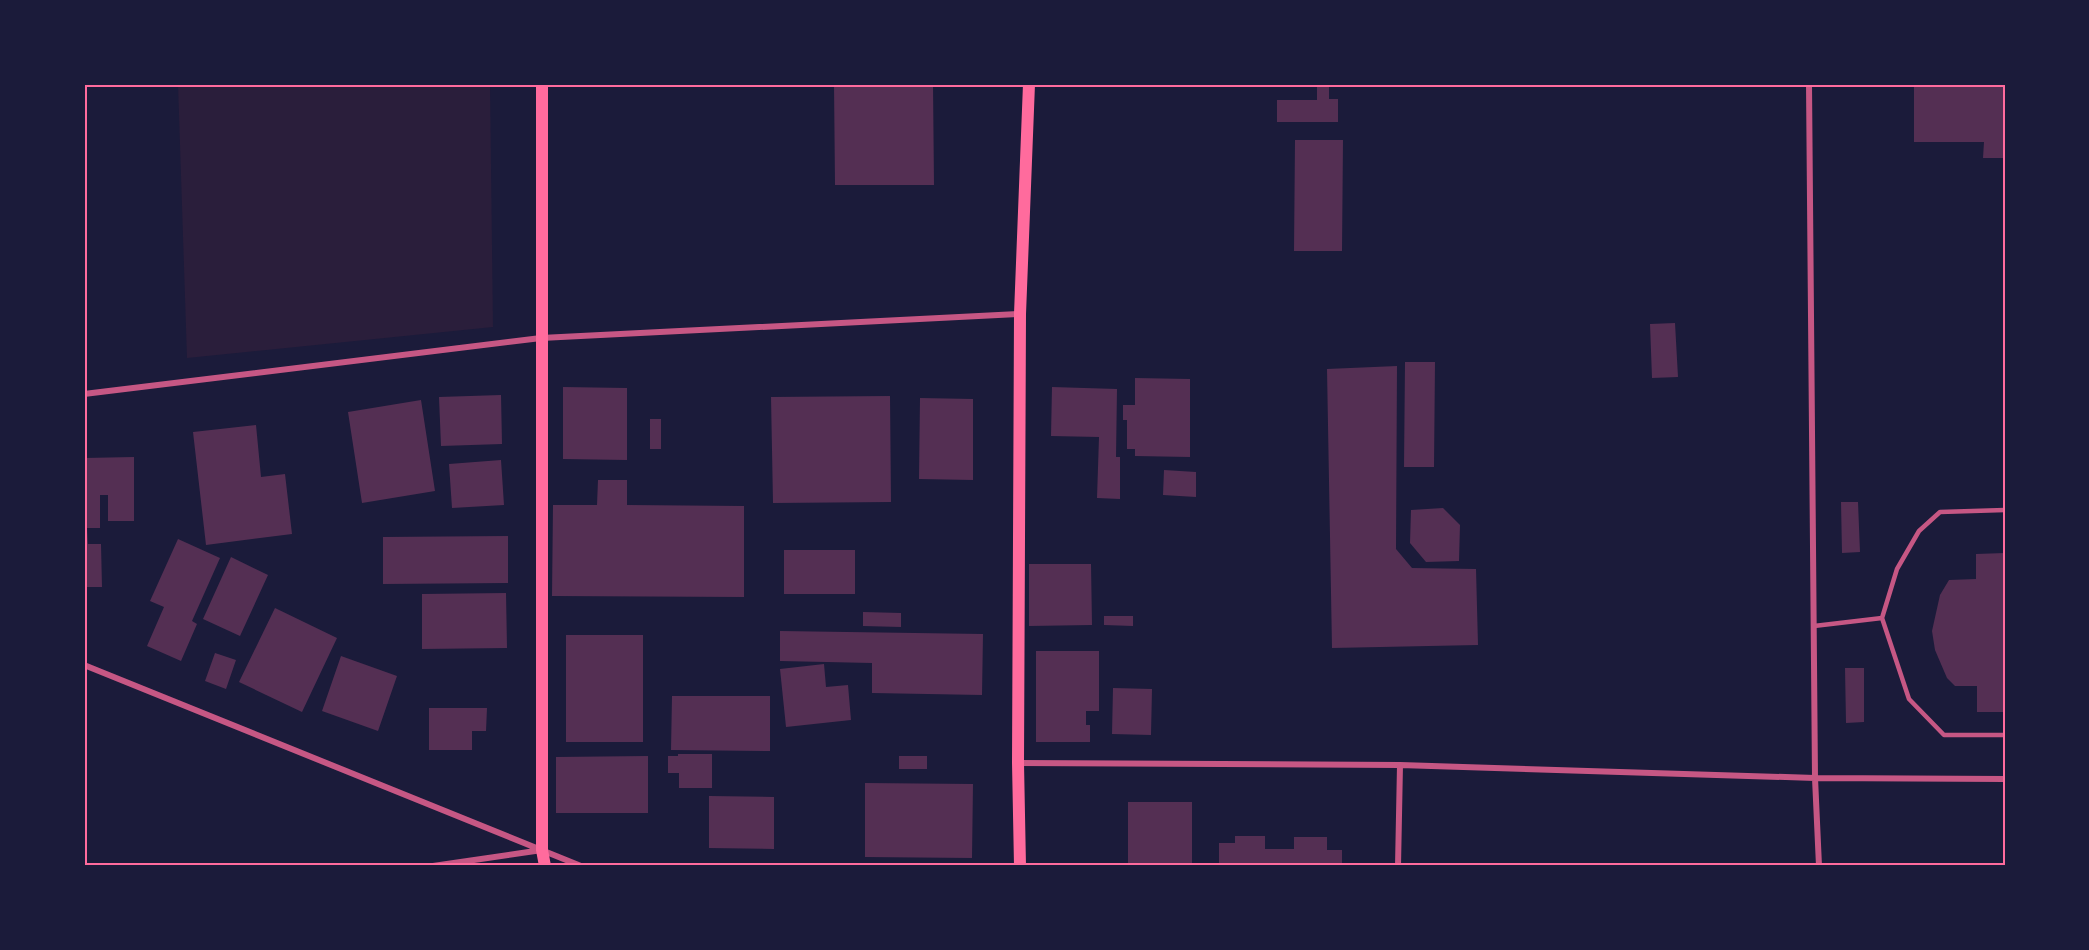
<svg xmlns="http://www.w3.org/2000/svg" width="2089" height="950" viewBox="0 0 2089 950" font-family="Commissioner,sans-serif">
  <rect width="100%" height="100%" fill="#1b1b3a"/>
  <!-- green -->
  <path fill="#2a1e3b" d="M178 84H490L493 327 187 358Z"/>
  <!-- building -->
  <path fill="#542f53" d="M834 84H933L934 185H835Z
    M1317 84H1329V99H1338V122H1277V100H1317Z
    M1914 84H2005V158H1983L1984 142H1914Z
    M1295 140H1343L1342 251H1294Z
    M1675 323 1678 377 1652 378 1650 324Z
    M1405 362H1435L1434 467H1404Z
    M1397 366 1396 549 1412 568 1476 569 1478 645 1332 648 1327 369Z
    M1135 378 1190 379V457L1135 456V449H1127V420H1123V405H1135Z
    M563 387 627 388V460L563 459Z
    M1052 387 1117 389 1116 457H1120V499L1097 498 1099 437 1051 436Z
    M501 395 502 444 441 446 439 397Z
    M890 396 891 502 773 503 771 397Z
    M920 398 973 399V480L919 479Z
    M421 400 435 491 362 503 348 412Z
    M650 419H661V449H650Z
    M256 425 261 477 285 474 292 534 206 545 193 432Z
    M134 457V521H108V495H100V528H87L88 544H101L102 587H84V458Z
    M501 460 504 505 452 508 449 464Z
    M1164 470 1196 472V497L1163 495Z
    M598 480H627V505L744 506V597L552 596 553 505H597Z
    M1841 502H1858L1860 552 1842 553Z
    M1443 508 1460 525 1459 561 1426 562 1410 543 1411 510Z
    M508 536V583L383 584V537Z
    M178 539 220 558 192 621 197 624 181 661 147 646 164 607 150 601Z
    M784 550H855V594H784Z
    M2005 553V712H1977V686H1955L1947 678 1935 650 1932 631 1940 595 1949 580 1976 579V554Z
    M231 557 268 575 240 636 203 619Z
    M1029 564H1091L1092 625 1029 626Z
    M506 593 507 648 422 649V594Z
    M275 608 337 638 302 712 239 682Z
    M863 612 901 613V627L863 626Z
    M1104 616H1133V626L1104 625Z
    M780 631 983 634 982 695 872 693V663L780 661Z
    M566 635H643V742H566Z
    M1036 651H1099V711H1086V725H1090V742H1036Z
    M215 653 236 660 226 689 205 681Z
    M341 656 397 676 378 731 322 711Z
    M824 664 826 687 848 685 851 720 786 727 780 669Z
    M1845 668H1864V722L1846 723Z
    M1113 688 1152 689 1151 735 1112 734Z
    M672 696H770V751L671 750Z
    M429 708H487L486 731H472V750H429Z
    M678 754H712V788H679V773H668V756H678Z
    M648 756V813H556V757Z
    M899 756H927V769H899Z
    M865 783 973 784 972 858 865 857Z
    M709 796 774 797V849L709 848Z
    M1128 802H1192V866H1128Z
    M1235 836H1265V849H1294V837H1327V850H1342V866H1219V843H1235Z"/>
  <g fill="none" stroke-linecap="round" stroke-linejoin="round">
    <!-- service -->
    <path stroke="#c65784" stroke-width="4.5" d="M2005 510 1940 512 1919 531 1897 569 1882 618 1909 699 1944 735H2005
      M1814 626 1882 618"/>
    <!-- minor -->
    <path stroke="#c65784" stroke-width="6" d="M1809 84 1815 778 1819 866
      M84 394 541 338 1020 314
      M84 665 581 866
      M1018 763 1400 765 1815 778 2005 779
      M433 866 542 850
      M1398 866 1400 765"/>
    <!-- secondary -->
    <path stroke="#ff6b9d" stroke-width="12" d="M542 84V850L545 866
      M1020 866 1018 763 1020 314 1029 84"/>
  </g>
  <!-- border -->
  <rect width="2089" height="950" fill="none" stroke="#1b1b3a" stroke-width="171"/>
  <rect x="86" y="86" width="1918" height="778" fill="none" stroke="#ff6b9d" stroke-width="2"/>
</svg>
